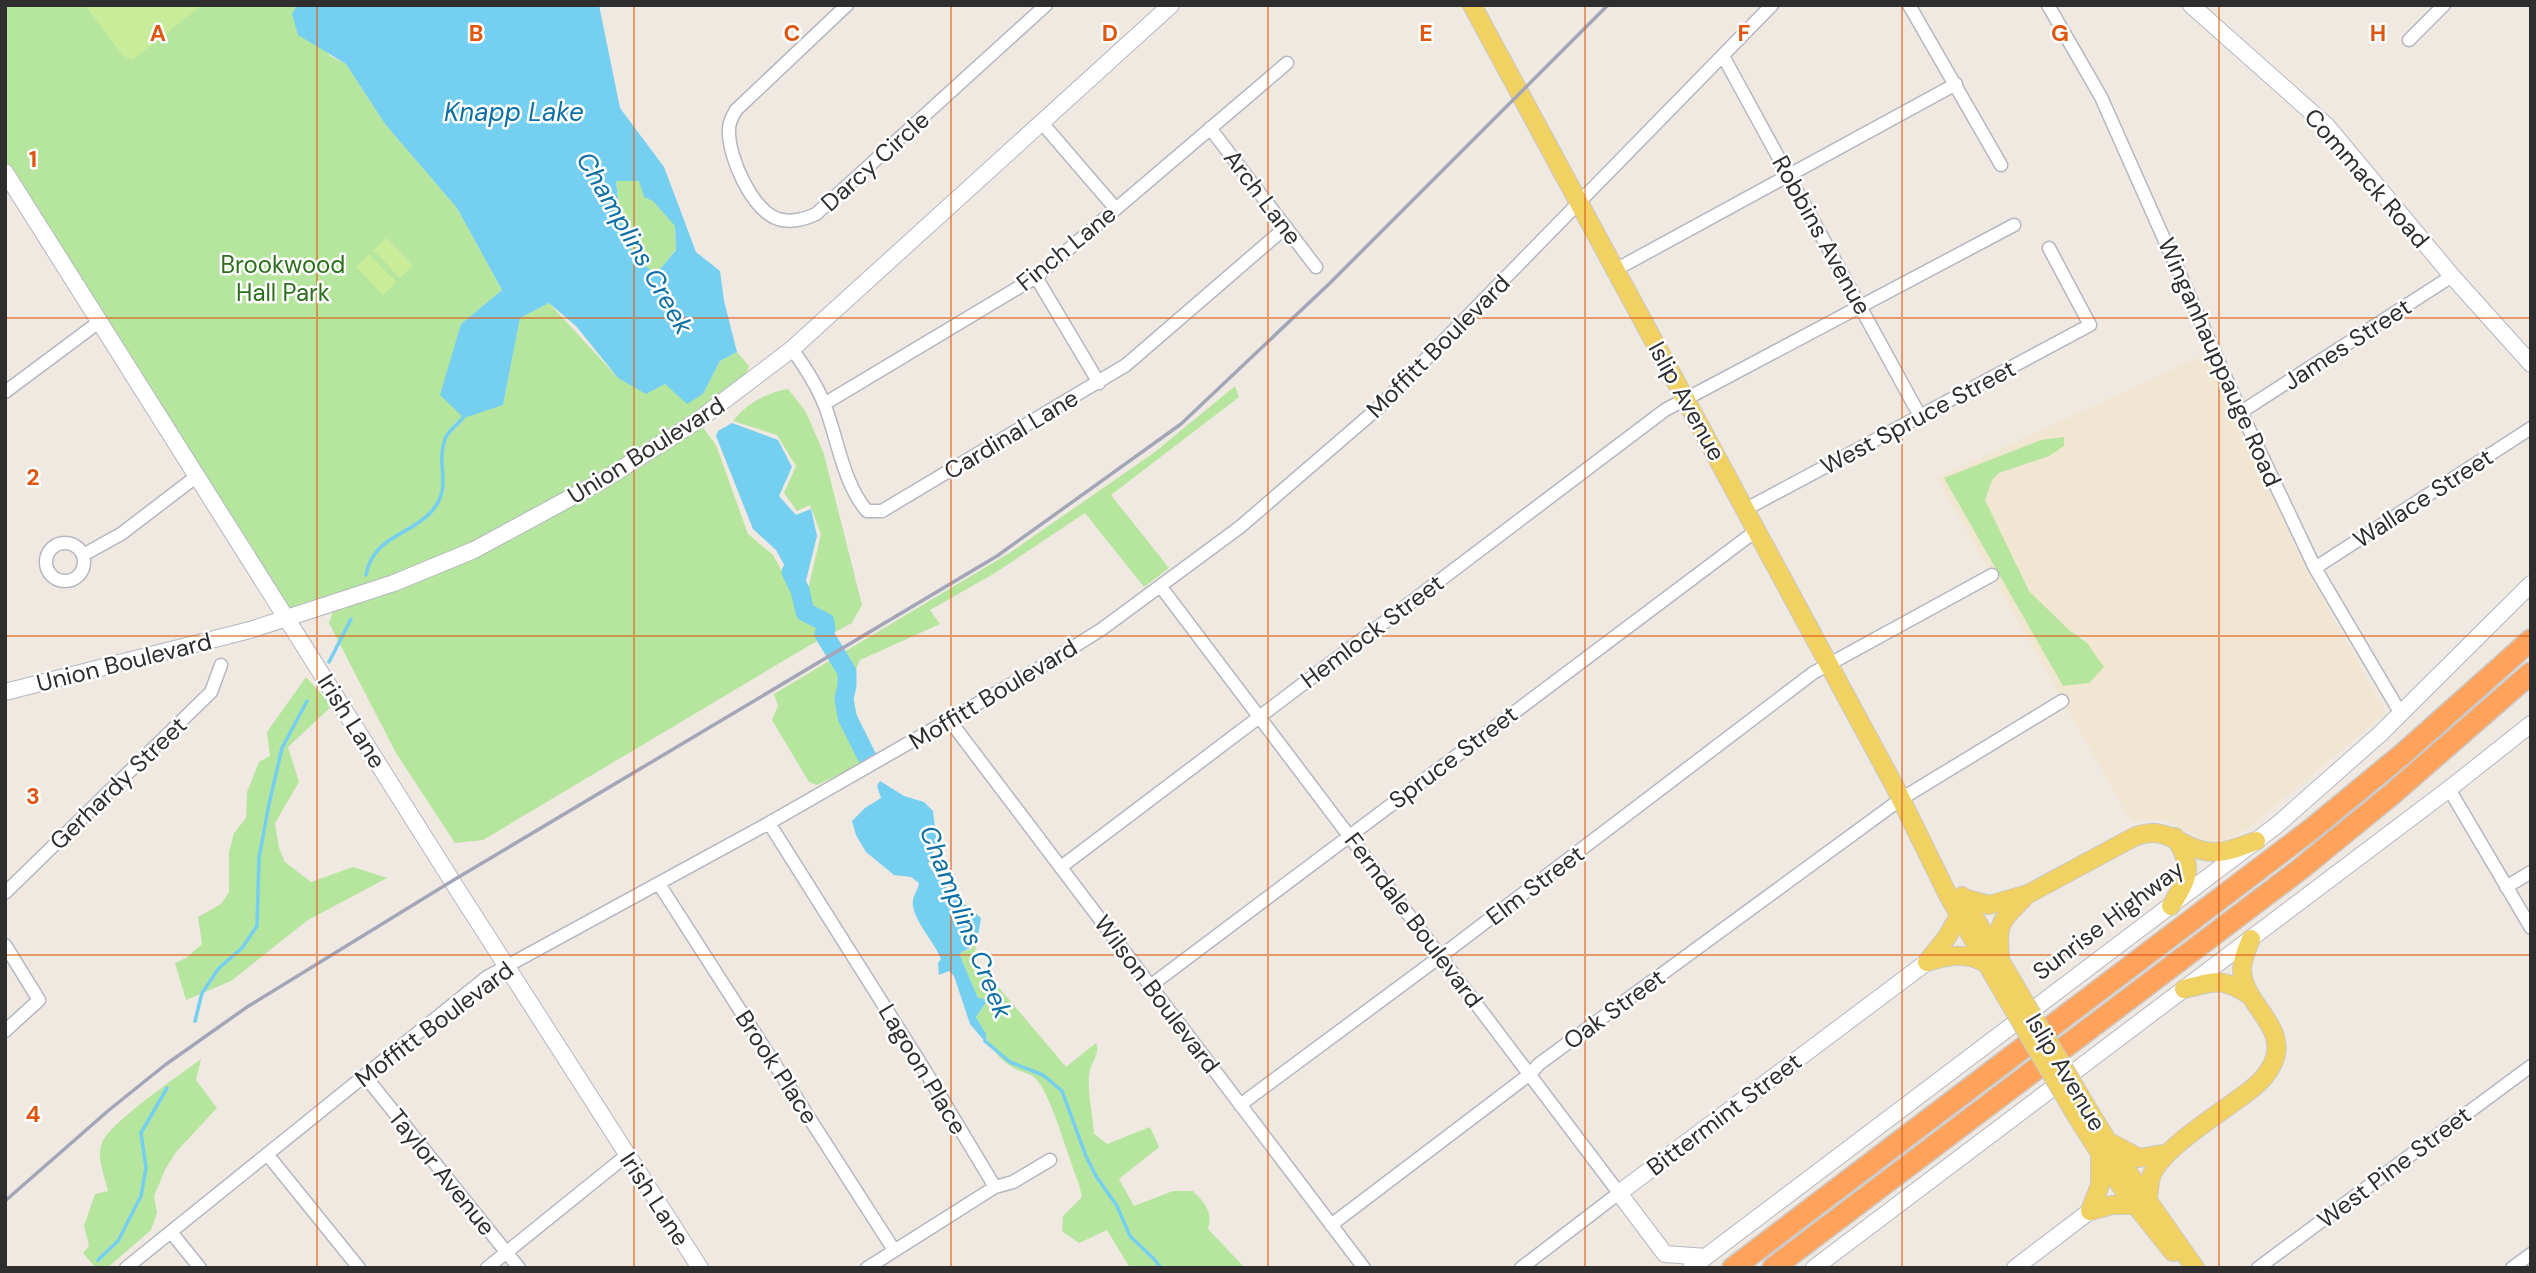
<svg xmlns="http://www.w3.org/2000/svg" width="2536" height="1273" viewBox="0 0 2536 1273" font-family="'DM Sans',sans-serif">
  <rect width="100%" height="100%" fill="#efe9e1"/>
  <!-- education -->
  <path fill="#f0e6d1" d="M2206 354 2307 571 2386 713 2253 824 2233 838 2213 843 2205 842 2171 822 2160 819H2149L2132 823 1937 478Z"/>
  <!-- green -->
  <path fill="#b6e59e" d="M5 5H297L293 14 330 56 346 64 385 124 457 208 502 290 461 324 503 405 520 318 549 303 618 378 664 384 703 394 720 361 737 352 749 366 740 390 698 421 716 445 748 534 773 555 796 597 807 594 821 534 810 505 797 511 784 493 796 466 777 435 733 421C747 403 766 393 788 389L806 412 824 454 862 605 852 623 810 645 483 840 455 843 396 753 329 623 337 599 283 611 5 171Z
    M616 181H639L675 226 676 249 656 275C619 248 622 223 616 181Z
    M1235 386 1239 397 1111 495 1169 568 1144 587 1085 513 995 573 930 610 940 624 860 660C844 692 860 727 873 758L817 785 809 782 772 720 778 706 774 694 1011 552 1155 452Z
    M2064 437V446L2049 456 1999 473 1992 480 1985 500 2029 591 2069 630 2087 643 2104 667 2089 683 2063 686 1944 478 2041 440Z
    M306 677 332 706 288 747 299 782 275 823 279 848 285 862 311 882 353 867 387 878 308 920 231 981 186 1000 175 963 186 958 202 944 198 917 221 904 229 892V852L234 833 246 818 247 792 259 762 270 756 267 732Z
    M977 941 974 958 1066 1067 1096 1043C1100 1054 1093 1059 1090 1070 1086 1086 1093 1116 1094 1134L1107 1144 1150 1127 1159 1147 1119 1179 1134 1206 1173 1191H1193C1205 1203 1213 1212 1208 1229L1245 1268H1130L1107 1230 1079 1243 1062 1231 1063 1216 1082 1197 1079 1184C1069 1160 1051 1094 1036 1079 1031 1073 1019 1072 1012 1067 987 1050 990 1040 976 1017L985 1004 978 998 960 957 961 952 971 949Z
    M201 1059 196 1080 217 1108 176 1152 165 1170 154 1196 157 1213 151 1230 107 1268H96L83 1253 89 1246 84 1226 95 1194 108 1191C105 1177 96 1157 102 1143 109 1123 181 1074 201 1059Z"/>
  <!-- pitch -->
  <path fill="#c9ec9a" d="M85 5H202L133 60 123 56Z
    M386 238 413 265 400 278 373 250Z
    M369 254 396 282 383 295 356 267Z"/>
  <!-- water -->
  <path fill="#75cff0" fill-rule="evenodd" d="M297 5H599L620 108 664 167 696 252 720 271 724 301 737 352 720 361 703 394 687 404 665 384 646 394 618 378 576 326 549 303 520 318 503 405 464 418 440 395 461 324 502 290 457 208 385 124 346 64 298 35 292 14ZM616 181H639L644 197 653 201 675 226 676 250 656 274C621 251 621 220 616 181Z
    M732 423 778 440 792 467 779 496 796 515 811 509 817 536 802 597 776 550 753 529 716 436 718 431Z
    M880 781 904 796 924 802 933 811 937 845 928 864C941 886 962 902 981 918 978 935 978 947 961 952L960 956 978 998 985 999V1004L976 1017 986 1034 987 1044 970 1024 954 976 949 971 939 975 938 963 941 959C935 942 910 917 913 900 914 894 918 890 919 883L911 877 894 875 866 852 856 835 852 821 865 808 881 798 877 786Z"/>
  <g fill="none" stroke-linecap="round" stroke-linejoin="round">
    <!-- stream -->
    <path stroke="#75cff0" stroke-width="3.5" d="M366 575C373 536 411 535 431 512 454 487 435 466 445 439 448 429 461 424 465 414
      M329 662 351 619
      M195 1021 202 993 219 968 242 948 257 926 259 858 269 804 282 748 307 701
      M985 1041 1010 1062 1043 1075 1062 1091 1086 1156 1096 1176 1117 1206 1130 1236 1155 1260 1161 1268
      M98 1260 118 1241 141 1196 146 1168 141 1133 167 1088"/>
    <!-- river -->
    <path stroke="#75cff0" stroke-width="19" d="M791 572 800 590 805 612 825 622 826 629 824 634 847 672V685L844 699 847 717 867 757"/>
    <defs>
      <path id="street" d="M847 5 736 110C732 117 729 122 729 130 728 157 752 210 778 219 791 223 803 220 816 214L1046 5
        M1909 5 2001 165
        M2048 5 2101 97 2241 412 2315 568 2401 714
        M2409 40 2444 5
        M1723 56 1920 416
        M1042 123 1116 209
        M1210 128 1316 267
        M1615 270 1956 84
        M1036 277 1099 383
        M792 349C805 367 817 385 825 406 838 440 843 483 867 511H882L1126 365 1286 227
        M5 392 99 322
        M824 404 1036 277 1287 63
        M2241 412 2452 276
        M1746 509 2090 325 2049 248
        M46 562a19 19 0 1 1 38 0a19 19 0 1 1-38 0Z
        M83 555 121 534 197 476
        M2315 568 2531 428
        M1161 587 1619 1193 1521 1268
        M950 721 1364 1268
        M2449 789 2531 928
        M769 823 924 1069 995 1187
        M1061 867 1665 410 2014 225
        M659 884 894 1250
        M2506 887 2531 872
        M5 893 211 692 221 665
        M5 945 39 1000 5 1031
        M1150 986 1757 530
        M365 1076 519 1268
        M1240 1105 1441 956 1813 673 1992 575
        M267 1154 359 1268
        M1331 1225 1530 1074 1539 1064 1901 799 2062 701
        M171 1232 200 1268
        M126 1268 487 977 769 823 1043 666 1102 629 1240 527 1377 409 1772 5
        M487 1268 627 1155
        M867 1268 995 1187 1013 1182 1050 1160
        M2258 1268 2531 1066
        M2512 1268 2531 1254"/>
      <path id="secondary" d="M2191 5 2327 126 2452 276 2531 364
        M5 172 459 892 700 1268
        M5 692 250 630 394 583 474 550 605 479 697 421 792 349 1171 5
        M1665 1254 1619 1193 1927 962
        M1665 1254 1706 1257
        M1691 1268 2277 825 2380 734 2531 584
        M1814 1268 2449 789 2531 724
        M2015 1268 2090 1211"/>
      <path id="primary" d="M1472 5 1894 785 1948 895 1999 985
        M1962 896 2011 979
        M1963 898 1989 905 2028 894 2134 837C2170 823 2181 851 2213 852 2228 853 2243 845 2256 841
        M2171 906C2189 875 2194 869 2175 837
        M2000 956C1997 924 2000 921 2023 899
        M1927 962C1950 955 1965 952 1986 963
        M1927 962 1947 937 1959 916
        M2184 989C2217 981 2221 977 2251 996
        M2089 1111 2116 1155 2195 1268
        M2077 1117 2124 1191 2173 1252
        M2113 1144 2139 1158 2168 1153
        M2148 1200C2149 1192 2149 1182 2152 1174 2165 1147 2216 1116 2241 1097 2252 1089 2264 1080 2271 1067 2293 1028 2243 1006 2242 970 2242 959 2247 949 2251 939
        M2090 1211 2100 1185V1156
        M2090 1211 2112 1205H2134"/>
      <path id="highway" d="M1733 1268 2313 828 2404 753 2531 640
        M1773 1268 2299 870 2391 795 2531 673"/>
    </defs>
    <!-- street casing -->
    <use href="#street" stroke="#b4b7c1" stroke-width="15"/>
    <!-- secondary casing -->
    <use href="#secondary" stroke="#b4b7c1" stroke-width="18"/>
    <!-- primary casing -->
    <use href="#primary" stroke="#c9c9c9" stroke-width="20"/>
    <!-- highway casing -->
    <use href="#highway" stroke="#c9c9c9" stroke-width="24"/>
    <!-- street -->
    <use href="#street" stroke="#fff" stroke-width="12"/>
    <!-- secondary -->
    <use href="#secondary" stroke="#fff" stroke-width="16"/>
    <!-- primary -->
    <use href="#primary" stroke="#f2d163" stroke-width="18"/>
    <!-- highway -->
    <use href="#highway" stroke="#ffa35c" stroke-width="21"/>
    <!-- rail -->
    <path stroke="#a3a6b8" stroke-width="3.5" d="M5 1201 109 1110 165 1065 247 1007 452 881 997 556 1181 424 1330 283 1608 5"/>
    <defs>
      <path id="primary-bridge" d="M2011 979 2089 1111
        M1999 985 2077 1117"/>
    </defs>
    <!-- primary-bridge casing -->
    <use href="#primary-bridge" stroke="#c9c9c9" stroke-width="20" stroke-linecap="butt"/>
    <!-- primary-bridge -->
    <use href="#primary-bridge" stroke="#f2d163" stroke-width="18"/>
  </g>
  <!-- grid -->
  <path fill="none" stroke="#df570e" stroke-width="2" stroke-opacity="0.55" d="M317 5V1268M634 5V1268M951 5V1268M1268 5V1268M1585 5V1268M1902 5V1268M2219 5V1268M5 318H2531M5 636H2531M5 955H2531"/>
  <g text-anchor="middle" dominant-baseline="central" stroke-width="5" stroke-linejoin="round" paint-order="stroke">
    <!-- street labels -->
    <g font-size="24" fill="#2e2e2e" stroke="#fff">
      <text transform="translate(875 161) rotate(-42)">Darcy Circle</text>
      <text transform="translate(2367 178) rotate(49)">Commack Road</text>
      <text transform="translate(1263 197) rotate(53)">Arch Lane</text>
      <text transform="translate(1822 235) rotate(61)">Robbins Avenue</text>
      <text transform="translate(1066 248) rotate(-39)">Finch Lane</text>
      <text transform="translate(2347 344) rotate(-33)">James Street</text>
      <text transform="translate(1438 346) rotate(-45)">Moffitt Boulevard</text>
      <text transform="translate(2220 362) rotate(66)">Winganhauppauge Road</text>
      <text transform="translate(1687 401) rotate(61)">Islip Avenue</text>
      <text transform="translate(1918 417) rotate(-28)">West Spruce Street</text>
      <text transform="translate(1011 434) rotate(-31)">Cardinal Lane</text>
      <text transform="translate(646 450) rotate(-32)">Union Boulevard</text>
      <text transform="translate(2423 498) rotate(-33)">Wallace Street</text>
      <text transform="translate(1372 631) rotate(-37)">Hemlock Street</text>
      <text transform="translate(124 662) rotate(-14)">Union Boulevard</text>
      <text transform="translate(993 694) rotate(-31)">Moffitt Boulevard</text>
      <text transform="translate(352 721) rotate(58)">Irish Lane</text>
      <text transform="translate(1453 757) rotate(-37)">Spruce Street</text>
      <text transform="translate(118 783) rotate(-44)">Gerhardy Street</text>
      <text transform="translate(1535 885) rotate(-37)">Elm Street</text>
      <text transform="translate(1414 920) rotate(53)">Ferndale Boulevard</text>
      <text transform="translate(2108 920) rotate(-37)">Sunrise Highway</text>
      <text transform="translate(1157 994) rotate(53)">Wilson Boulevard</text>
      <text transform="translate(1614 1009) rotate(-36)">Oak Street</text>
      <text transform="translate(434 1024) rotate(-37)">Moffitt Boulevard</text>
      <text transform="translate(777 1067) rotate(57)">Brook Place</text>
      <text transform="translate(923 1069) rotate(59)">Lagoon Place</text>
      <text transform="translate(2066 1072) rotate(59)">Islip Avenue</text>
      <text transform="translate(1724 1114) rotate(-37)">Bittermint Street</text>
      <text transform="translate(2394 1167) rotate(-37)">West Pine Street</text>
      <text transform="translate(442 1172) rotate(51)">Taylor Avenue</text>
      <text transform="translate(655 1199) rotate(57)">Irish Lane</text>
    </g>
    <!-- park labels -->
    <g font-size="24" fill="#2c6e1b" stroke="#fff">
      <text x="283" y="264">Brookwood<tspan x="283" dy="28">Hall Park</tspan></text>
    </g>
    <!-- water labels -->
    <g font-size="26" font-style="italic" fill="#0d6fa3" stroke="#fff">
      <text x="514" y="112">Knapp Lake</text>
      <text transform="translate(635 243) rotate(60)">Champlins Creek</text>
      <text transform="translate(966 922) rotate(68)">Champlins Creek</text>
    </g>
  </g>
  <g font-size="23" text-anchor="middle" font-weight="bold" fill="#df570e" stroke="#fff" stroke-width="5" stroke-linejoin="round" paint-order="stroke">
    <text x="158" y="41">A</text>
    <text x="476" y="41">B</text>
    <text x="792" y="41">C</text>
    <text x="1110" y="41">D</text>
    <text x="1426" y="41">E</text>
    <text x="1744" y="41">F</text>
    <text x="2060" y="41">G</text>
    <text x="2378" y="41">H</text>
    <text x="33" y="167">1</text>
    <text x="33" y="485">2</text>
    <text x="33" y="804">3</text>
    <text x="33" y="1122">4</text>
  </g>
  <!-- border -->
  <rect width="2536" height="1273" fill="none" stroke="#2e2e2e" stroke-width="14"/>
</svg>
